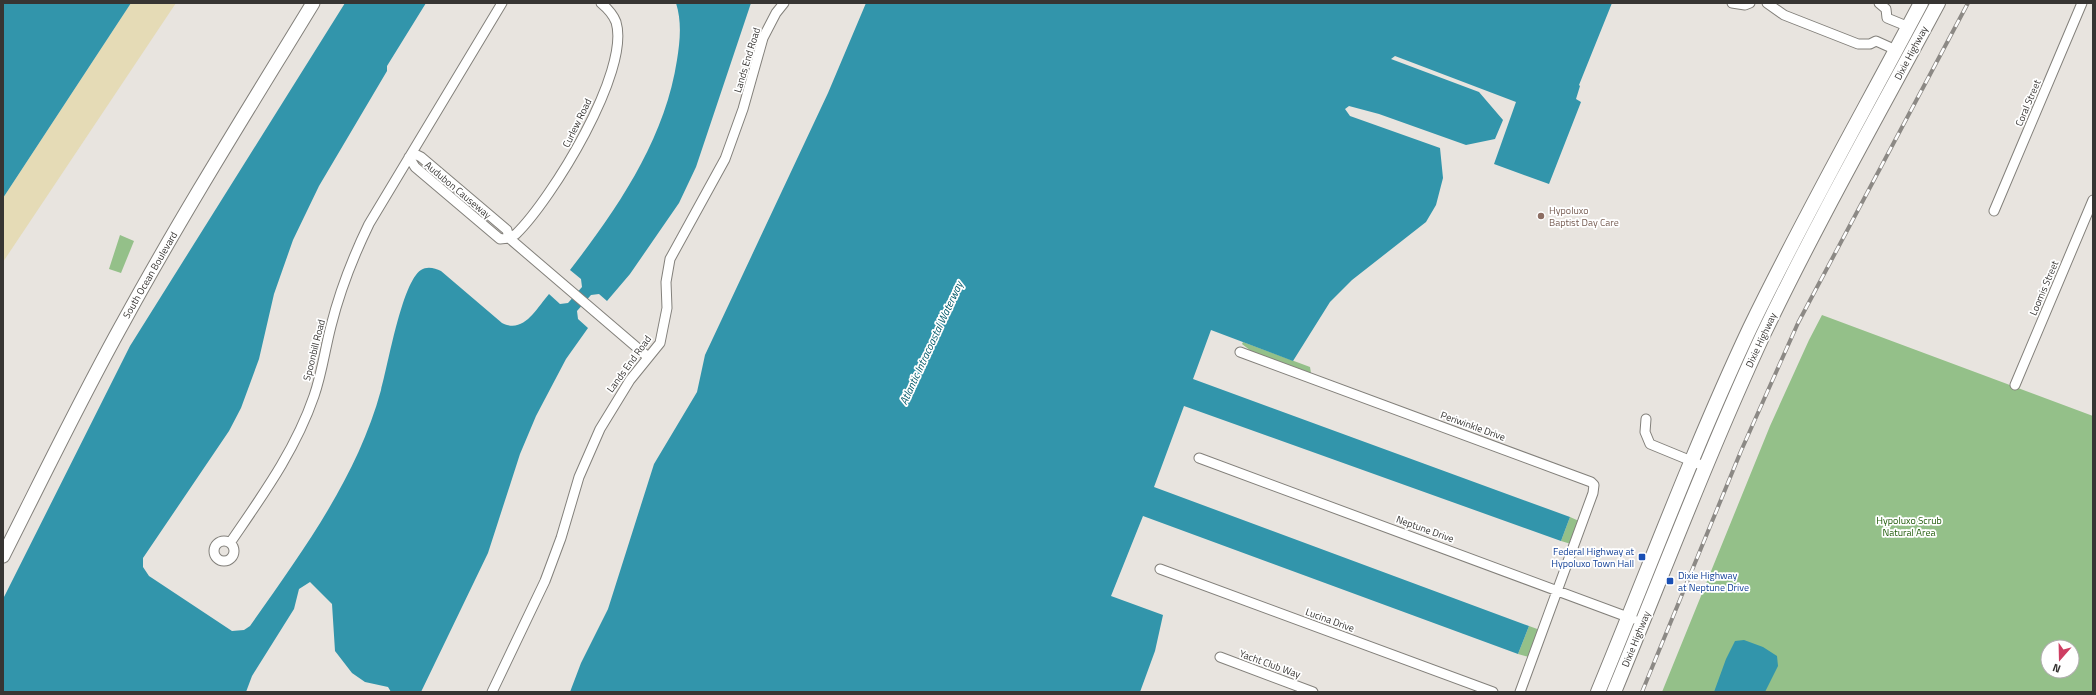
<svg xmlns="http://www.w3.org/2000/svg" width="2096" height="695" viewBox="0 0 2096 695" font-family="'Titillium Web',sans-serif">
  <rect width="100%" height="100%" fill="#e8e4df"/>
  <!-- green -->
  <path fill="#94c089" fill-rule="evenodd" d="M120 235 134 241 121 273 109 269Z
    M1822 315 2093 416V692H1662L1770 426 1809 340ZM2048 647H2072V671H2048Z
    M1243 342 1310 367 1311 373 1251 351 1242 344Z
    M1570 517 1579 521 1571 544 1561 541Z
    M1529 626 1540 630 1529 657 1518 654Z"/>
  <!-- sand -->
  <path fill="#e5dbb6" d="M131 3H176L3 262V198Z"/>
  <!-- water -->
  <path fill="#3295ab" d="M3 3H131L3 198Z
    M345 3H426L387 66V71L319 186 293 240 274 294 259 359 241 408 229 431 143 558V567L149 576 232 631 244 630 250 626C302 552 357 478 381 390 388 366 402 282 421 270 427 266 435 268 441 271L502 323C524 334 536 309 549 294L560 304 568 303 582 287 581 279 570 270C618 208 665 139 677 60 680 41 682 22 676 3H751L696 167 679 203 630 274 607 301 599 294 591 295 577 311 578 319 588 328 566 359 536 416 520 454 488 553 421 692H391L388 687 365 682 352 673 335 651 332 604 310 582 299 589 294 609 252 676 246 692H3V599L130 346Z
    M866 3H1612L1579 85 1580 86 1576 99 1581 102 1549 184 1494 164 1516 102 1395 56 1391 59 1479 92 1503 120 1495 139 1466 145 1379 114 1349 106 1345 109 1350 116 1440 148 1443 178 1436 205 1426 222 1352 280 1330 302 1293 361 1211 330 1193 379 1570 517 1561 541 1184 406 1154 487 1529 626 1518 654 1143 516 1111 596 1163 615 1155 651 1140 692H570L581 663 608 609 654 464 697 392 705 355 828 93Z
    M1744 640 1763 647 1777 656 1778 666 1765 692H1714L1726 659 1735 641Z"/>
  <g fill="none" stroke-linecap="round" stroke-linejoin="round">
    <defs>
      <path id="minor" d="M1732 3 1745 5 1750 3
        M1767 3 1784 15 1858 44H1870L1876 41 1896 50
        M1879 3 1886 9 1887 18 1909 27
        M409 157 415 167 500 239 509 238 516 234C551 200 631 71 616 22 613 14 607 8 601 3
        M409 157 417 155 421 157 507 230 509 238 648 357
        M1994 211 2082 3
        M1240 352 1591 482 1594 485 1593 493 1520 692
        M2015 385 2093 200
        M1646 419 1645 432 1650 444 1706 467
        M1199 458 1633 619
        M214 551a10 10 0 1 1 20 0a10 10 0 1 1-20 0Z
        M230 543C262 496 295 451 314 396 322 373 325 349 331 326 340 290 353 257 369 224L502 3
        M1160 569 1493 692
        M1220 657 1313 692
        M492 692 545 581 561 538 579 477 600 429 630 380 660 343 667 308 666 282 670 259 725 159 743 109 763 38 776 13 784 3"/>
      <path id="secondary" d="M3 556C43 477 81 398 124 321 183 213 249 108 313 3"/>
      <path id="primary" d="M1598 692C1648 571 1694 447 1750 328 1803 218 1864 111 1921 3
        M1614 692C1663 573 1709 452 1763 335 1817 222 1879 113 1938 3"/>
    </defs>
    <!-- minor casing -->
    <use href="#minor" stroke="#83807b" stroke-width="11"/>
    <!-- secondary casing -->
    <use href="#secondary" stroke="#83807b" stroke-width="15"/>
    <!-- primary casing -->
    <use href="#primary" stroke="#83807b" stroke-width="16"/>
    <!-- minor -->
    <use href="#minor" stroke="#fff" stroke-width="9"/>
    <!-- secondary -->
    <use href="#secondary" stroke="#fff" stroke-width="13"/>
    <!-- primary -->
    <use href="#primary" stroke="#fff" stroke-width="14"/>
    <defs>
      <path id="rail" d="M1642 692 1741 451 1798 323 1968 3"/>
    </defs>
    <!-- rail casing -->
    <use href="#rail" stroke="#8c8985" stroke-width="4"/>
    <!-- rail -->
    <use href="#rail" stroke="#fff" stroke-width="2.5" stroke-dasharray="8" stroke-linecap="butt"/>
  </g>
  <!-- markers -->
  <circle fill="#8d6e63" stroke="#fff" stroke-width="1.5" cx="1541" cy="216" r="4"/>
  <g fill="#1a4fb4" stroke="#fff" stroke-width="1.5">
    <rect x="1638" y="553" width="8" height="8" rx="2"/>
    <rect x="1666" y="577" width="8" height="8" rx="2"/>
  </g>
  <g text-anchor="middle" dominant-baseline="central" stroke-width="3.5" stroke-linejoin="round" paint-order="stroke">
    <!-- street labels -->
    <g font-size="10" fill="#373533" stroke="#fff">
      <text transform="translate(1911 53) rotate(-62)">Dixie Highway</text>
      <text transform="translate(747 60) rotate(-73)">Lands End Road</text>
      <text transform="translate(2028 103) rotate(-67)">Coral Street</text>
      <text transform="translate(577 123) rotate(-64)">Curlew Road</text>
      <text transform="translate(458 190) rotate(40)">Audubon Causeway</text>
      <text transform="translate(150 275) rotate(-60)">South Ocean Boulevard</text>
      <text transform="translate(2044 288) rotate(-67)">Loomis Street</text>
      <text transform="translate(1761 340) rotate(-65)">Dixie Highway</text>
      <text transform="translate(314 350) rotate(-76)">Spoonbill Road</text>
      <text transform="translate(629 364) rotate(-54)">Lands End Road</text>
      <text transform="translate(1473 426) rotate(20)">Periwinkle Drive</text>
      <text transform="translate(1425 529) rotate(20)">Neptune Drive</text>
      <text transform="translate(1330 620) rotate(20)">Lucina Drive</text>
      <text transform="translate(1636 639) rotate(-68)">Dixie Highway</text>
      <text transform="translate(1270 664) rotate(20)">Yacht Club Way</text>
    </g>
    <!-- education labels -->
    <g font-size="10" fill="#785e54" stroke="#fff" text-anchor="start">
      <text x="1549" y="210">Hypoluxo<tspan x="1549" dy="12">Baptist Day Care</tspan></text>
    </g>
    <!-- park labels -->
    <g font-size="10" fill="#205b0a" stroke="#fff">
      <text x="1909" y="520">Hypoluxo Scrub<tspan x="1909" dy="12">Natural Area</tspan></text>
    </g>
    <!-- transit labels -->
    <g font-size="10" fill="#164399" stroke="#fff" text-anchor="end">
      <text x="1634" y="551">Federal Highway at<tspan x="1634" dy="12">Hypoluxo Town Hall</tspan></text>
      <text x="1678" y="575" text-anchor="start">Dixie Highway<tspan x="1678" dy="12">at Neptune Drive</tspan></text>
    </g>
    <!-- water labels -->
    <g font-size="11" font-style="italic" fill="#055a6a" stroke="#fff">
      <text transform="translate(931 343) rotate(-65)">Atlantic Intracoastal Waterway</text>
    </g>
  </g>
  <!-- border -->
  <rect width="2096" height="695" fill="none" stroke="#373533" stroke-width="8"/>
  <!-- north arrow -->
  <g transform="translate(2060 659) rotate(200)"><circle r="19" fill="#ffffff" stroke="#afaead"/>
  <path d="M0-3L7 15L0 10L-7 15Z" fill="#ce3e62"/>
  <text y="-6" font-size="11" font-weight="bold" text-anchor="middle" fill="#373533">N</text>
  </g>
</svg>
